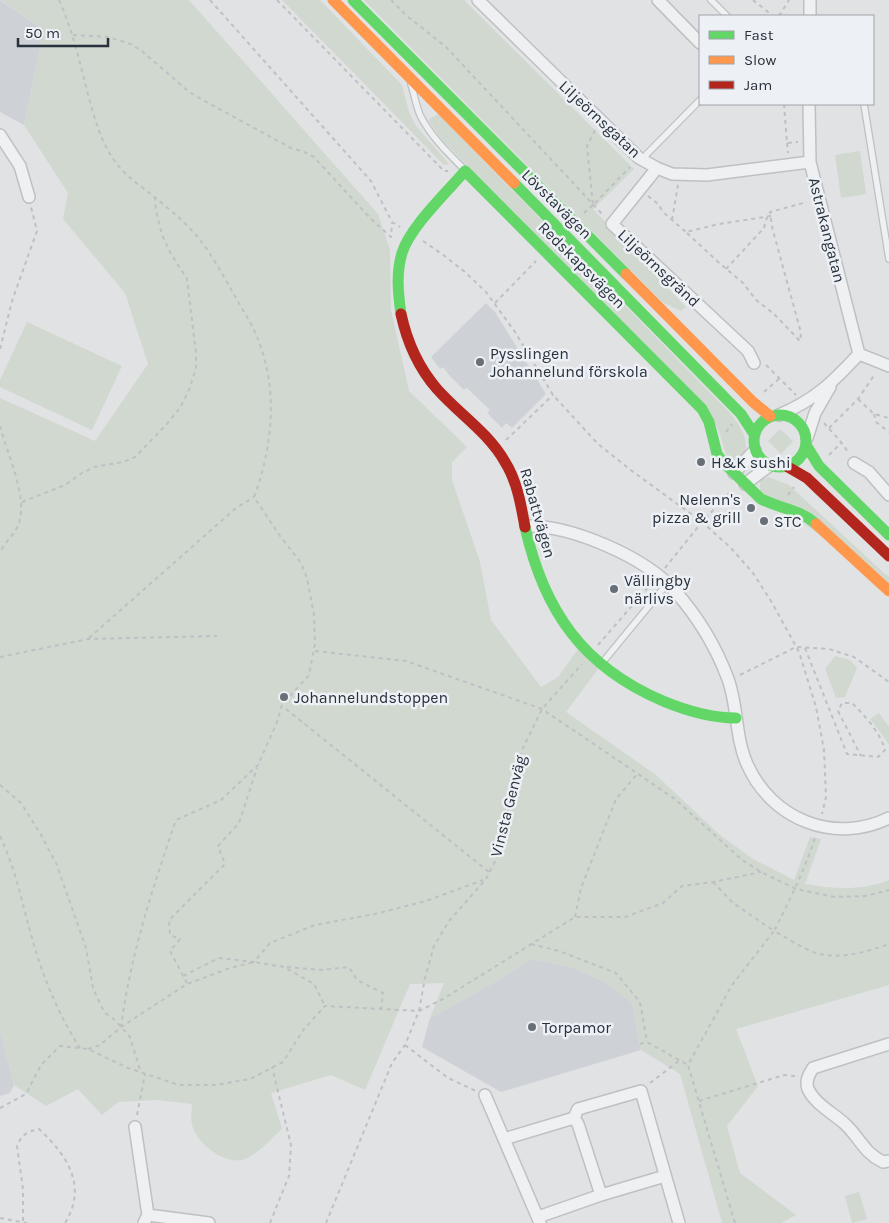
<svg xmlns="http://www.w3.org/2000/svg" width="889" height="1223" viewBox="0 0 889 1223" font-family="Karla,sans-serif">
  <rect width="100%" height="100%" fill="#e0e2e4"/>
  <!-- built -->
  <path fill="#ced2d7" d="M0 0 44 30 24 125 0 112Z
    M486 303 495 312 546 394 512 428 506 423 502 428 487 413 490 410 467 388 464 390 449 375 443 367 440 369 431 357Z
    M531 959 571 967 603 981 632 1002 641 1050 501 1092 422 1047 430 1018 493 983Z
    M0 1031 14 1085 10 1093 0 1096Z"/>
  <!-- green -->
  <path fill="#d1d8d0" d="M1 0H189L378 214 390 250 391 310 409 391 467 447 452 462V480L480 562 491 620 541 687 558 677 578 649 598 669 566 712 656 775 720 835 753 859 794 880 810 837 821 839 805 884C832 889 863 891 889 880V985L736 1029 758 1086 727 1126 740 1173 796 1215 781 1223H722L680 1074 641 1050 632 1002 603 981 571 967 531 959 493 983 430 1018 444 983 410 984 365 1090 331 1075 271 1093 282 1129C272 1138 255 1157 242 1160 223 1164 195 1142 192 1124 190 1118 192 1110 192 1104L157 1100 118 1102 102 1115 78 1089 46 1106 14 1085 0 1031V398L95 441 148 364 125 293 63 219 68 193 24 125 44 30Z
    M282 0H320L402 85 409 112 416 126 449 164 444 165Z
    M364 0H464L634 169 593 209 686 307 681 311 662 302Z
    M438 114 730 413C742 428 755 446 737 462L726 456 719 431 707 408 442 140 428 120Z
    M860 151 866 194 841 198 835 155Z
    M27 322 122 366 92 430 0 387V380Z
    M780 429 793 441 781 454 768 441Z
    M768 477 789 485 885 574 889 576V586L760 491V481Z
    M835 656 850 660 857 668 845 697 836 698 825 669Z
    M879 713 889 727V744L870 719Z
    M859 1192 867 1219 852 1223 845 1196Z"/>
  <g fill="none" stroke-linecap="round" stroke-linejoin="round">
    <defs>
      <path id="lane" d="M711 0 727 16
        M411 84C414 94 416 105 420 115 431 137 448 153 465 170
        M864 104 889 259
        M642 159 700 100
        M602 663 667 584"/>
      <path id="street" d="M478 0 639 158 657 168 672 174 707 175 810 162
        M658 0 700 43
        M810 16V0
        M809 104 810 162 859 354
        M0 135 20 166 29 197
        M657 168 612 224 748 351 754 363
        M859 354 889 366
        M779 415C815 400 833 382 859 354
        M807 438 815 413 830 387
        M854 463 869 472 889 495
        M734 473 755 450
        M745 484 769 466
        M526 526C571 525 645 557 675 591 698 617 716 647 728 679 738 706 735 737 747 764 771 819 834 845 889 818
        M889 1044 813 1068C809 1074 805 1081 808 1089 815 1104 833 1113 845 1124 860 1138 864 1153 883 1162L889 1161
        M485 1095 540 1223
        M135 1127 148 1215 144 1223
        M504 1139 574 1118 578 1109 641 1091 679 1223
        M601 1195 665 1176
        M148 1215 209 1223
        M538 1217 601 1195 578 1124 574 1118"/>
    </defs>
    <!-- lane casing -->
    <use href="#lane" stroke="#bec0c2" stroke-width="8"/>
    <!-- street casing -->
    <use href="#street" stroke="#bec0c2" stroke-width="14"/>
    <!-- path -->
    <path stroke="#bec1c4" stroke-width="2" stroke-dasharray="4 4" stroke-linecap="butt" d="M59 0C73 31 80 64 89 98 95 119 100 139 112 157 121 172 134 181 147 191 163 204 181 218 195 234 210 251 221 272 232 291 238 302 245 313 251 324 279 378 275 441 254 497L280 536 301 563 307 578 314 615 315 644 309 675 282 705 277 722 258 765 221 800 176 820C153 887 130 956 121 1027
      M210 0 371 181 392 222 400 227
      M277 0 444 171H448
      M391 0 407 16 446 47 603 215
      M753 0 773 16
      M779 16 789 0
      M73 35 108 37 131 44 143 52 188 91 201 99 291 148 304 152 314 157 370 218 391 237 392 222
      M784 104 787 143 798 142
      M595 130 587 146 593 205 630 167
      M787 143 788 153
      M648 196 659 205 663 212 686 232
      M584 213 593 205
      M771 216 719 224 686 232 717 261 743 283 756 300 773 313 800 341 801 333 772 227 770 212 807 202
      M672 220 678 185
      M423 241 446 257 465 272 486 292 515 332 553 395 597 443 632 471 702 522 730 547 753 573 771 601 799 652 816 707 824 750 826 797 822 814
      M726 269 764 228 767 217
      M495 303 536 261
      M0 349 12 301 37 231 31 207
      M766 365 796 395
      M764 392 780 378
      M858 399 874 414 889 418
      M874 414 876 422 889 432
      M824 423 841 442 848 452
      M0 426C7 454 28 496 19 523 16 533 5 542 0 552
      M829 428 858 399 875 374
      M726 432 732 424
      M506 440 553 395
      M829 455 841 443
      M788 495 794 487
      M22 502 65 485 82 473 94 467 123 462 135 457 166 425 180 408 189 390 196 368V353L187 279 171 254 162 235 156 211 155 198
      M665 568 702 522 732 490
      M89 638 236 508 254 497
      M598 645 650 585
      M805 648 847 754 878 757 885 750C880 732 865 716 852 703H842L838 711 861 756
      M315 651 406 661 542 709 675 799 741 859 761 872 796 889 835 897 865 896 889 890
      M0 657 88 639 217 636
      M740 675 796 647 829 649 854 657 889 682
      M286 709 489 872
      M0 785 21 803 40 833 56 863 86 948 93 988 104 1012 115 1020 130 1037 141 1073
      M0 836C19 876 25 920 39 961 49 991 63 1022 80 1048
      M713 882 733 903 774 931C790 900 805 869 816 835
      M575 917 581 888 616 799 638 773
      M531 944 559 951 616 973 640 1002 647 1042
      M287 967 321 970 349 967 357 980 383 993 381 1010
      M183 976 219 958 254 962 270 943 315 925 375 914 426 901 483 880
      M187 983 170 951 180 939 170 935 169 920 225 864 218 846 239 823 257 768
      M640 1044 647 1042 688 1065
      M405 1045 448 1078 476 1091
      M88 1049 100 1045 121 1027 187 984 230 968 254 962 284 967 314 984 325 1006
      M650 1083 680 1060
      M699 1101 784 1075 795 1076
      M0 1108 26 1094 41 1065 60 1046 88 1049 128 1068 179 1085H216L250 1079 283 1062 304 1029 325 1006 419 1011 443 999 575 917H625L663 903 682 886 713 882 761 872
      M137 1115 145 1074
      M0 1218 27 1223
      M23 1221V1189L17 1146C22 1134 27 1132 39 1129 67 1155 88 1186 65 1223
      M270 1223 289 1176 291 1145 272 1067
      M326 1223 392 1063 405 1045 419 1011 425 978 434 946 449 921 486 879 500 852 508 822V801L521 752 542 709 582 664
      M735 1223 688 1065 732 985 774 931C787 938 802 948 816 953 840 960 866 952 889 944"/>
    <!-- lane -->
    <use href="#lane" stroke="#eff0f1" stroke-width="5.5"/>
    <!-- street -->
    <use href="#street" stroke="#eff0f1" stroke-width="11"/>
    <!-- fast -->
    <path stroke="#63d668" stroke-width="11" d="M353 0 626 274
      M514 183 741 414 754 434
      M401 314C398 293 396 273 402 253 410 227 447 192 465 171L702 409 709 422 717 454 722 461 761 499C781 509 799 509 816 524
      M754 441a26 26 0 1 1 52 0a26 26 0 1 1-52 0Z
      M806 445 819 466 889 535
      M525 527C544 611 583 667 663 701 687 711 710 718 736 718"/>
    <!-- slow -->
    <path stroke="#ff974d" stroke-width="11" d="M333 0 514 183
      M626 274 753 402 770 416
      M816 524 889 591"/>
    <!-- jam -->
    <path stroke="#b3261e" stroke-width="11" d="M401 314C407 342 418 367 437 389 459 414 488 432 505 462 517 481 521 505 525 527
      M788 467 807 478 889 556"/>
  </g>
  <!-- markers -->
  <g fill="#686f77" stroke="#edf0f4" stroke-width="2">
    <circle cx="480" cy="362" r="5"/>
    <circle cx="701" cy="462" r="5"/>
    <circle cx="751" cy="508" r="5"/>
    <circle cx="764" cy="521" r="5"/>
    <circle cx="614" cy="589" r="5"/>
    <circle cx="284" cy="697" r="5"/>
    <circle cx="532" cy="1027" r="5"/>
  </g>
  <g text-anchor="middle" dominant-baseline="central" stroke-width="5" stroke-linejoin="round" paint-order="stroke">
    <!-- street labels -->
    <g font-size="16" fill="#28313c" stroke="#edf0f4">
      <text transform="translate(600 119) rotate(43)">Liljeörnsgatan</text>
      <text transform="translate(557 204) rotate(45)">Lövstavägen</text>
      <text transform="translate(827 230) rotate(76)">Astrakangatan</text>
      <text transform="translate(582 265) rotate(45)">Redskapsvägen</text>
      <text transform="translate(659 268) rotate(43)">Liljeörnsgränd</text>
      <text transform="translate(538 513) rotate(74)">Rabattvägen</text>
      <text transform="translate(508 806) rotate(-76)">Vinsta Genväg</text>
    </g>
    <!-- poi labels -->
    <g font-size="16" fill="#28313c" stroke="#edf0f4" text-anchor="start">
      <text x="490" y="353">Pysslingen<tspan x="490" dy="18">Johannelund förskola</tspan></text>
      <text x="711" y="462">H&amp;K sushi</text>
      <text x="741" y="499" text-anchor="end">Nelenn's<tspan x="741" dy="18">pizza &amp; grill</tspan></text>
      <text x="774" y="521">STC</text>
      <text x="624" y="580">Vällingby<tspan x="624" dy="18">närlivs</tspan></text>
      <text x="294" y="697">Johannelundstoppen</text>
      <text x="542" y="1027">Torpamor</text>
    </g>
  </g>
  <!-- legend -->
  <rect x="699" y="15" width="175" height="90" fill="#edf0f4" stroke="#9ea4aa"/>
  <rect x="709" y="31" width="25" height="8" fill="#63d668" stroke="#9ea4aa"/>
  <text x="744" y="40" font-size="15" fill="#28313c">Fast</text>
  <rect x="709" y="56" width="25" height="8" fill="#ff974d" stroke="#9ea4aa"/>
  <text x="744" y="65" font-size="15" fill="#28313c">Slow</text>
  <rect x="709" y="81" width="25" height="8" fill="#b3261e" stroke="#9ea4aa"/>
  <text x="744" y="90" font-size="15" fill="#28313c">Jam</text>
  <!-- scale -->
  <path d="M18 38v8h90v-8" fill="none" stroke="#28313c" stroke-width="2.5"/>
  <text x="25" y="38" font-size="15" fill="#28313c" stroke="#edf0f4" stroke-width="4" paint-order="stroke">50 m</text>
</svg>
